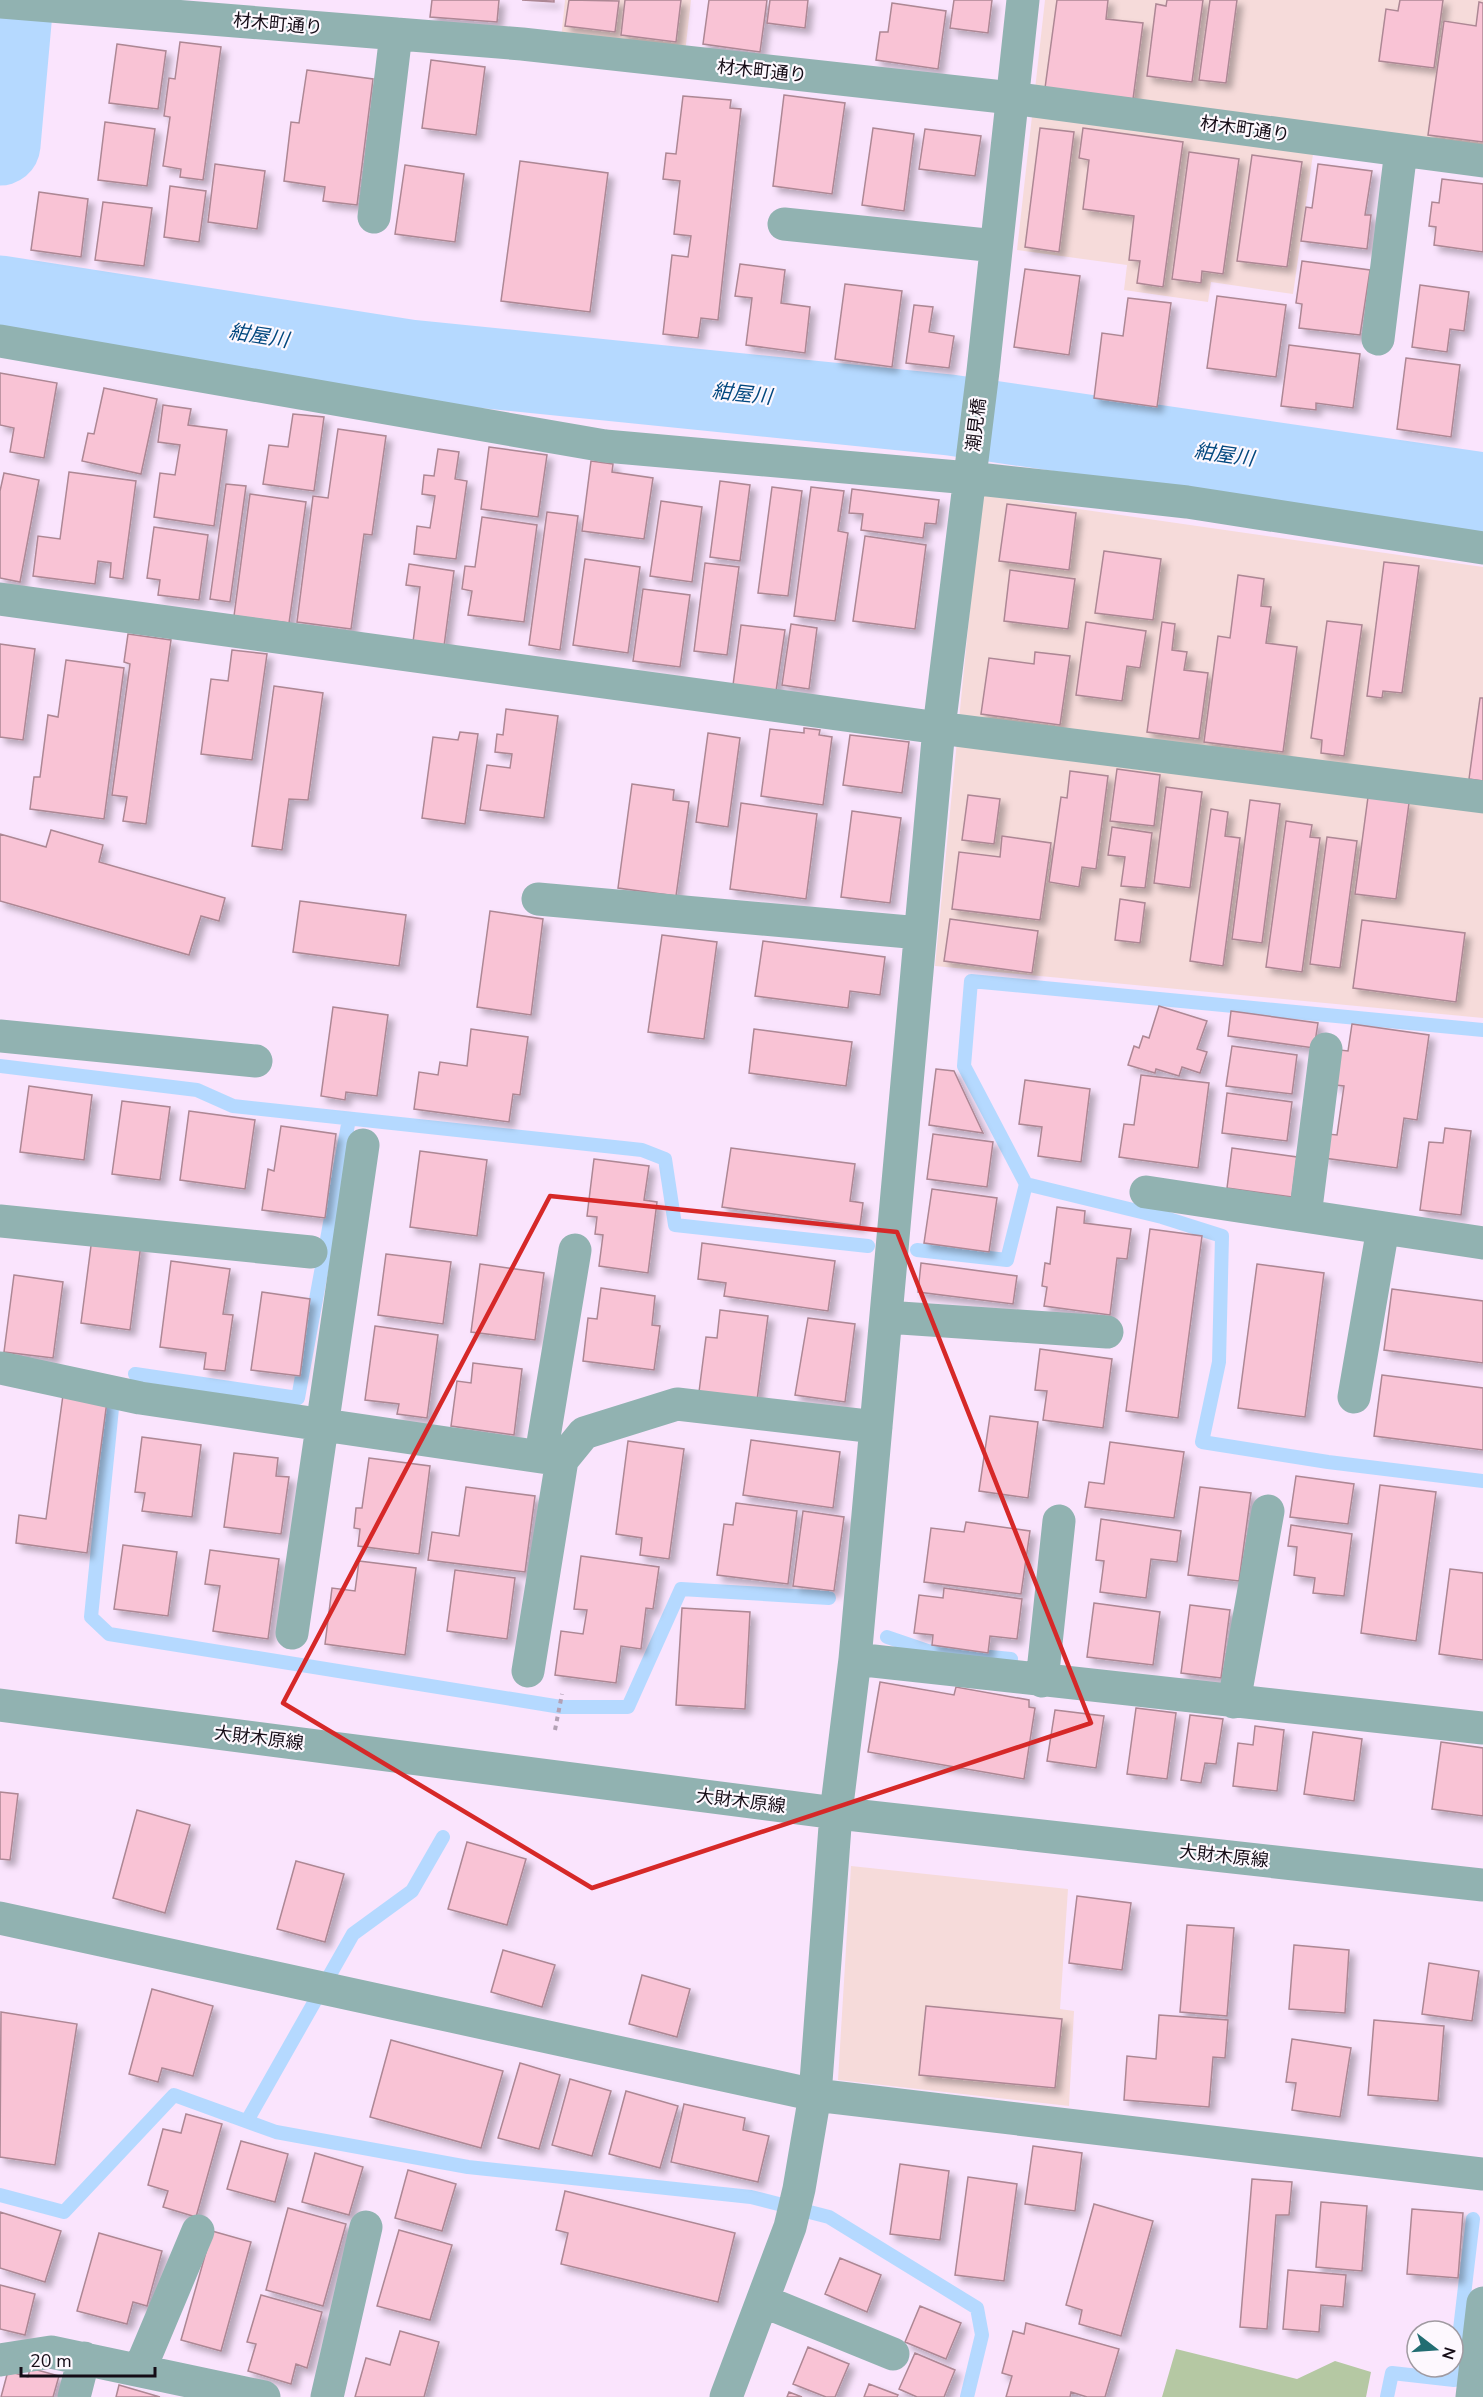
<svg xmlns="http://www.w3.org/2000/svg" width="1483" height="2397" viewBox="0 0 1483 2397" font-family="'Nunito Sans','Noto Sans JP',sans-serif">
  <defs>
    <filter id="shadow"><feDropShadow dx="5.5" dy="5.5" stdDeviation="3" flood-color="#0004"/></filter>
  </defs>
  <rect width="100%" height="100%" fill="#fae4fd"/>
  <!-- commercial -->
  <path fill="#f6dbda" d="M565 0H691L685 53 561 39Z
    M1045 0H1483V150L1317 126 1293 294 1211 282 1208 302 1124 290 1127 265 1017 250Z
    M981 495 1483 567V1018L935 966Z
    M851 1866 1068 1889 1060 2009 1074 2011 1069 2106 838 2080Z"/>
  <!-- green -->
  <path fill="#b5c8a3" d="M1176 2349 1297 2379 1335 2361 1371 2372 1366 2397H1162Z"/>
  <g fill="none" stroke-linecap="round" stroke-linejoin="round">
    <!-- stream -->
    <path stroke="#b5d9ff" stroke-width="14" d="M0 1066 197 1090 233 1106 642 1150 665 1159 675 1225 868 1246
      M1026 1184 1162 1217 1222 1236 1219 1362 1202 1442 1328 1462 1483 1481
      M917 1250 1007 1260 1026 1184 964 1066 971 981 1483 1030
      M135 1374 298 1398 349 1119
      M112 1408 91 1617 109 1634 561 1707H628L681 1589 829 1598
      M887 1637 928 1651 1011 1659
      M247 2121 353 1934 412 1891 443 1837
      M0 2195 64 2212 174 2095 276 2132 468 2167 751 2197 829 2217 977 2308 982 2335 967 2397
      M1387 2397 1392 2373 1454 2380 1473 2219"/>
    <!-- river -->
    <path stroke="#b5d9ff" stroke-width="81" d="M0 145 13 0
      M0 296 409 360 950 415 1483 493"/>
  </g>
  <!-- building -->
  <path fill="#f9c3d5" stroke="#ad8794" stroke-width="1.5" filter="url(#shadow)" d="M432 0H499L497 22 430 17Z
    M522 0H554V2Z
    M569 0 619 1 615 32 565 26Z
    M625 0H681L676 42 621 35Z
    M709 0H767L760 52 703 44Z
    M770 0H808L805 28 767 23Z
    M954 0H992L988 33 950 28Z
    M1057 0H1108L1106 19 1143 23 1133 99 1045 88Z
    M1167 0H1203L1192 82 1147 76 1156 4 1166 6Z
    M1210 0H1237L1226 83 1199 80Z
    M1400 0H1443L1434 68 1379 61 1386 9 1398 11Z
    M1479 2 1483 3V142L1428 135 1444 21 1476 26Z
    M892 3 946 11 938 69 876 60 880 32H888Z
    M180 42 221 47 203 180 180 177 181 169 163 166 170 117 164 116 169 78 175 79Z
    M117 44 166 51 158 109 109 103Z
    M431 60 485 67 476 135 422 128Z
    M307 70 373 79 357 205 323 201 325 187 284 181 291 122 299 123Z
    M784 95 845 103 832 194 773 186Z
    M683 96 731 100 730 108 741 109 718 320 701 318 698 338 663 334 672 255 688 257 691 236 674 234 680 181 663 179 666 153 676 154Z
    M105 122 155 129 147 186 98 180Z
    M873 128 914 134 904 211 862 205Z
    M1040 128 1074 132 1059 252 1025 247Z
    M1083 128 1183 142 1163 287 1137 283 1140 261 1129 260 1134 216 1083 209 1089 160 1079 158Z
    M925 129 981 136 975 176 919 169Z
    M1189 152 1239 159 1223 274 1202 271 1201 283 1172 279Z
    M1252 155 1302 162 1287 267 1237 261Z
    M520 161 608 173 590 312 501 301Z
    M215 164 265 171 257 229 208 222Z
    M1318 164 1372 171 1365 215H1371L1367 249 1301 241 1306 207 1312 208Z
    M405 165 464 174 455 242 395 234Z
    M1442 179 1483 184V252L1434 245 1436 227 1429 226 1432 202 1439 203Z
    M170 186 206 191 199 242 164 237Z
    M39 192 88 199 81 257 31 250Z
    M103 202 152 208 144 266 95 260Z
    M1302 261 1370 270 1360 335 1299 328 1302 304 1296 303Z
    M740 264 785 270 781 303 810 307 805 353 746 345 752 298 735 296Z
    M1025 269 1080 276 1069 355 1014 347Z
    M845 284 902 291 892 367 835 359Z
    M1420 285 1469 292 1464 331 1450 329 1447 352 1412 347Z
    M1217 296 1286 305 1276 377 1207 368Z
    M1128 298 1171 303 1157 407 1094 398 1102 333 1123 336Z
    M914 305 933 307 929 332 954 336 949 368 906 363Z
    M1289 345 1360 354 1353 408 1316 403V410L1281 406Z
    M1406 358 1460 365 1451 437 1397 429Z
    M0 373 57 383 44 458 10 452 14 428 0 425Z
    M104 388 157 399 141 474 82 461 88 433 94 434Z
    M163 405 191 409 188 425 227 430 214 526 154 517 160 473 175 475 180 445 158 442Z
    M293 414 324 417 314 491 263 484 269 445 288 447Z
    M338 429 386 436 372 535 364 534 351 629 297 622 313 496 328 498Z
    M489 447 547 455 538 517 481 509Z
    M438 449 459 452 455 479 467 481 456 559 414 554 417 526 430 528 435 496 422 494 424 475 434 476Z
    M591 461 613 464 612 472 653 478 644 539 582 531Z
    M69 472 136 481 123 579 110 577 111 563 98 561 95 584 33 576 38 536 60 539Z
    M4 473 39 480 20 582 0 578V491Z
    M720 481 750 485 740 561 710 557Z
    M226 484 246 486 230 602 210 599Z
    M772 487 802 491 788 596 758 593Z
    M811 487 844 491 838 531 848 533 835 621 794 616Z
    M852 489 939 500 936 524 925 523 923 538 861 530 863 514 849 513Z
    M250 494 306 502 289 623 234 616Z
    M661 501 702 507 692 582 650 576Z
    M1007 504 1076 513 1069 570 999 561Z
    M547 512 578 516 560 650 529 645Z
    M482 517 537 525 524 622 468 615 472 591 462 589 465 566 475 567Z
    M154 527 208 535 199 600 158 595 160 580 147 578Z
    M865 536 926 545 915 629 853 621Z
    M1104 551 1161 559 1153 620 1095 613Z
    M585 559 640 567 628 653 573 645Z
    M1384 562 1419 566 1402 693 1383 691 1382 698 1367 696Z
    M705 563 739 567 727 655 694 651Z
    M409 564 454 571 444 646 413 642 420 587 406 585Z
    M1010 570 1075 579 1068 629 1004 621Z
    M1238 575 1264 579 1261 606 1271 607 1266 643 1297 647 1283 752 1204 742 1218 636 1230 638Z
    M643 589 690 595 680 667 633 661Z
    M1327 621 1362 625 1344 756 1321 753 1322 740 1311 738Z
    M1086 622 1146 631 1140 668 1127 666 1122 701 1076 695Z
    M1162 622 1175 624 1172 650 1187 652 1184 670 1208 673 1199 739 1147 732Z
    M791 624 817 628 809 689 782 685Z
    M741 625 785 630 776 691 733 685Z
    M128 634 171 640 146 824 123 821 127 797 112 795 130 664 124 662Z
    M0 644 35 649 23 740 0 737Z
    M232 650 267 654 252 760 201 754 211 679 228 681Z
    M1035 652 1070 656 1060 725 981 714 989 658 1034 664Z
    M66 660 124 668 104 819 30 809 34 777H40L48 715 58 717Z
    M274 686 323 693 308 800 289 799 282 850 252 846Z
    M1480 698H1483V781L1469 779Z
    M506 709 558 716 544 818 480 810 487 765 510 768 512 754 495 752 497 734 503 735Z
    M804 728 820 730 819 735 832 737 823 805 761 796 770 729 804 733Z
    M460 732 478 734 465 824 422 818 433 737 458 740Z
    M708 733 740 738 728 827 696 822Z
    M850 735 909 742 902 793 843 785Z
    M1117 769 1160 775 1154 826 1110 821Z
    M1070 771 1108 776 1096 869 1082 867 1079 887 1049 882 1061 797 1067 798Z
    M632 784 674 790 673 800 689 802 676 896 618 888Z
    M1166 787 1202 792 1190 888 1154 883Z
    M968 795 1000 799 994 844 962 840Z
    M1368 797 1409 803 1396 899 1355 894Z
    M1250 800 1280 804 1262 943 1232 939Z
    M741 803 817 814 806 899 730 889Z
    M1211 809 1228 812 1225 836 1240 838 1223 966 1190 961Z
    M852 811 901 818 890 903 841 897Z
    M1286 821 1312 825 1310 837 1320 838 1302 972 1266 967Z
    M1112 827 1152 833 1145 888 1121 886 1125 857 1108 855Z
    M51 830 103 845 99 862 225 898 219 921 201 916 189 955 0 901V834L46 847Z
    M1002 836 1051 843 1040 920 952 909 959 852 1000 857Z
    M1327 837 1357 841 1340 968 1310 964Z
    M1120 899 1145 903 1140 943 1115 940Z
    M300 901 406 915 399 966 293 952Z
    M490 911 543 919 531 1015 477 1007Z
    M950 919 1038 931 1032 973 944 961Z
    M1362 920 1465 933 1456 1002 1353 988Z
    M662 935 717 942 704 1039 648 1032Z
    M763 941 885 957 880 995 850 991 848 1008 755 996Z
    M1159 1006 1207 1021 1197 1049 1207 1052 1200 1073 1182 1067 1179 1076 1156 1069 1155 1073 1128 1065 1134 1046 1139 1048 1143 1036 1149 1038Z
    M333 1007 388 1015 377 1096 346 1092 345 1100 321 1096Z
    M1231 1011 1318 1023 1314 1048 1228 1036Z
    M1352 1024 1429 1035 1417 1120 1404 1118 1397 1168 1324 1158 1328 1134 1337 1135 1344 1086 1335 1085 1340 1050 1348 1051Z
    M471 1029 528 1037 520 1095 513 1094 509 1122 414 1109 419 1072 438 1075 440 1062 467 1066Z
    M754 1029 852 1042 846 1086 749 1073Z
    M1232 1046 1297 1055 1292 1094 1226 1086Z
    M936 1069 954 1071 983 1133 929 1125Z
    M1141 1075 1209 1083 1198 1168 1119 1157 1124 1124 1134 1125Z
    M1025 1080 1090 1089 1081 1162 1038 1156 1042 1127 1019 1124Z
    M29 1086 92 1095 84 1160 20 1152Z
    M1227 1093 1292 1102 1287 1141 1222 1133Z
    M122 1101 170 1107 160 1180 112 1174Z
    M189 1111 255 1120 245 1189 180 1180Z
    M281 1126 336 1134 325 1218 262 1210 268 1169 274 1171Z
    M1445 1128 1471 1131 1461 1215 1420 1210 1429 1142 1443 1143Z
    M933 1134 993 1142 987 1187 927 1179Z
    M731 1148 855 1164 850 1201 863 1203 860 1226 722 1207Z
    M1232 1148 1297 1157 1292 1197 1227 1188Z
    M420 1151 487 1160 477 1236 410 1227Z
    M594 1159 649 1166 644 1200 657 1202 648 1273 599 1266 603 1235 595 1234 597 1217 587 1216Z
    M932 1189 997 1198 989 1252 924 1243Z
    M1057 1207 1085 1211 1084 1223 1131 1229 1127 1259 1117 1258 1110 1315 1044 1306 1047 1287 1042 1286 1045 1263 1050 1264Z
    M1150 1229 1202 1236 1178 1418 1126 1411Z
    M92 1238 141 1244 130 1330 81 1323Z
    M702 1243 835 1261 828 1311 724 1296 726 1283 698 1279Z
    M386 1254 451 1262 443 1324 378 1315Z
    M171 1261 230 1269 223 1314 233 1315 225 1371 204 1369 206 1353 160 1347Z
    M921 1263 1017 1276 1013 1304 918 1292Z
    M480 1264 544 1273 535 1340 471 1332Z
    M1257 1264 1324 1273 1305 1417 1238 1408Z
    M14 1275 63 1282 53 1358 4 1352Z
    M601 1288 655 1296 652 1325 660 1326 654 1370 583 1361 588 1318 597 1319Z
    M1392 1289 1483 1301V1363L1384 1350Z
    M262 1292 310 1299 300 1376 251 1370Z
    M720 1310 768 1316 757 1400 699 1392 706 1337 717 1338Z
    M808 1318 855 1324 845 1402 795 1395Z
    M375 1326 438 1335 427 1418 397 1414 399 1404 365 1400Z
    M1040 1349 1112 1359 1103 1428 1043 1420 1047 1391 1035 1390Z
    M473 1363 522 1369 514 1435 451 1426 457 1381 471 1383Z
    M1382 1375 1483 1388V1450L1374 1436Z
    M63 1395 107 1401 87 1553 16 1543 19 1515 46 1519Z
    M990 1416 1038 1422 1028 1498 979 1491Z
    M142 1437 201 1445 192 1517 142 1511 145 1493 135 1492Z
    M751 1440 840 1452 833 1508 743 1495Z
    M628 1441 684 1449 669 1559 640 1555 642 1538 616 1534Z
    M1110 1442 1184 1452 1174 1518 1085 1507 1089 1482 1104 1484Z
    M234 1453 278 1458 276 1476 289 1477 281 1534 224 1527Z
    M369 1458 430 1466 419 1554 358 1546 360 1529 354 1528 356 1508H362Z
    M1296 1476 1354 1484 1348 1524 1290 1517Z
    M1380 1485 1436 1492 1416 1641 1361 1633Z
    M466 1487 535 1496 525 1572 428 1560 432 1532 459 1536Z
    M1200 1487 1251 1493 1239 1581 1188 1575Z
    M736 1503 797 1511 788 1584 717 1575 724 1524 733 1525Z
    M803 1511 844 1517 834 1591 793 1586Z
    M1101 1519 1181 1531 1177 1562 1151 1559 1146 1598 1100 1592 1104 1561 1096 1560Z
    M966 1522 1030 1531 1021 1594 924 1582 931 1528 964 1532Z
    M1291 1525 1352 1534 1344 1596 1313 1593 1315 1578 1294 1575 1297 1547 1288 1546Z
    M123 1545 177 1552 168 1616 114 1609Z
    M210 1550 279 1559 268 1639 213 1631 220 1586 205 1584Z
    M581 1556 659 1567 653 1609 646 1608 641 1649 621 1646 616 1683 555 1675 561 1631 583 1634 587 1610 574 1609Z
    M359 1561 416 1568 405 1655 325 1644 332 1588 355 1591Z
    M1450 1569 1483 1573V1660L1439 1654Z
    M455 1570 515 1578 507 1639 447 1631Z
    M944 1588 1022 1599 1017 1639 990 1636 988 1653 932 1645 933 1635 914 1633 919 1595 943 1598Z
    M1094 1603 1160 1612 1153 1665 1087 1657Z
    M1190 1605 1230 1610 1221 1678 1181 1673Z
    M682 1608 750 1612 745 1709 676 1705Z
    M880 1682 954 1695 956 1687 1029 1700V1707L1035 1708 1024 1779 868 1752Z
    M1136 1708 1176 1713 1167 1779 1127 1774Z
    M1055 1710 1104 1716 1096 1768 1047 1761Z
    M1190 1715 1223 1719 1216 1764 1205 1763 1201 1783 1181 1780Z
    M1255 1726 1284 1730 1277 1791 1233 1786 1238 1743 1253 1745Z
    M1313 1732 1362 1739 1354 1801 1304 1794Z
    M1441 1742 1483 1748V1816L1432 1809Z
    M0 1792 18 1794 10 1860 0 1859Z
    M137 1810 190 1825 165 1913 113 1898Z
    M467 1842 526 1859 507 1925 448 1909Z
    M296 1861 344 1874 325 1942 277 1929Z
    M1077 1896 1131 1903 1122 1970 1069 1963Z
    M1187 1925 1234 1928 1227 2016 1180 2012Z
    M1294 1945 1349 1950 1345 2013 1289 2009Z
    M503 1950 555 1965 542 2007 491 1992Z
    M1429 1963 1479 1971 1472 2021 1422 2014Z
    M642 1975 690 1989 677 2037 629 2024Z
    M152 1989 213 2006 193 2076 162 2068 158 2082 129 2074Z
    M926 2006 1062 2019 1055 2088 919 2075Z
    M1 2012 77 2024 55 2165 0 2157Z
    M1159 2015 1228 2020 1225 2058 1213 2057 1209 2107 1124 2100 1127 2056 1156 2059Z
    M1374 2020 1444 2026 1438 2101 1368 2095Z
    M1292 2039 1351 2048 1340 2117 1292 2110 1296 2083 1286 2082Z
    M391 2040 503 2071 481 2148 370 2117Z
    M520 2063 560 2075 539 2149 498 2138Z
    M570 2079 611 2091 592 2156 552 2145Z
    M626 2091 678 2106 660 2168 609 2154Z
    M684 2104 745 2118 743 2130 769 2136 758 2182 671 2162Z
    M186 2114 222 2124 196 2217 163 2207 168 2191 148 2185 163 2129 181 2133Z
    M241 2141 288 2154 275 2202 227 2189Z
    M1033 2146 1082 2153 1075 2211 1025 2204Z
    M315 2153 363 2167 349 2215 302 2202Z
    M900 2164 949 2171 940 2240 890 2234Z
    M408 2170 456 2184 442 2231 395 2218Z
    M968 2177 1017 2184 1004 2281 955 2275Z
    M1252 2179 1292 2182 1289 2215H1276L1267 2329 1240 2327Z
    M565 2191 735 2233 718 2302 561 2264 568 2233 556 2230Z
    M1321 2202 1367 2206 1362 2271 1316 2267Z
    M1094 2204 1153 2221 1121 2336 1079 2324 1082 2310 1066 2305Z
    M288 2208 346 2224 323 2306 266 2290Z
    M1412 2209 1463 2213 1458 2278 1407 2274Z
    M0 2212 61 2231 45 2282 0 2268Z
    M399 2230 452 2245 430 2320 377 2306Z
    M212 2231 251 2242 221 2351 181 2340Z
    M99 2233 162 2251 147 2306 133 2302 127 2324 77 2311Z
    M840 2258 881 2275 867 2312 825 2294Z
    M1288 2270 1346 2275 1343 2307 1321 2305 1319 2332 1283 2329Z
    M0 2285 35 2294 25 2335 0 2329Z
    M261 2295 322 2312 307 2368 296 2364 291 2384 248 2371 256 2344 247 2342Z
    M920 2306 961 2323 946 2359 905 2342Z
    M1026 2323 1119 2349 1105 2397H1087L1071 2392 1070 2397H1006L1012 2376 1002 2373 1013 2331 1024 2334Z
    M400 2331 439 2342 424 2397H355L366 2358 390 2365Z
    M808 2347 849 2364 835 2397H826L793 2384Z
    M915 2353 955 2370 944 2397H917L899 2389Z
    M30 2368 59 2376 53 2397H1L8 2371 28 2377Z
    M869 2384 898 2395 897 2397H864Z
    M119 2385 160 2397H116Z
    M789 2392 802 2397H787Z"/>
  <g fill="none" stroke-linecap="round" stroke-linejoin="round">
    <!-- path -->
    <path stroke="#b3a1b5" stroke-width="4" stroke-dasharray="4.5 4.5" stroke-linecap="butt" d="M555 1730 562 1694"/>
    <!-- minor -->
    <path stroke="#91b2b1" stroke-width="33" d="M0 2 522 44 1012 98 1483 161
      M374 217 396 34
      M784 224 996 246
      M1378 339 1401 150
      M0 341 605 446 969 478 1187 502 1483 548
      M0 599 939 728 1483 797
      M538 899 920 933
      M0 1036 256 1061
      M1146 1192 1483 1243
      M1305 1216 1326 1049
      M0 1221 311 1252
      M886 1317 1107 1332
      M0 1368 140 1398 562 1460 584 1433 677 1404 876 1427
      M1354 1397 1383 1228
      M541 1455 575 1250
      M292 1633 363 1145
      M855 1659 1483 1728
      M528 1671 562 1460
      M1042 1681 1059 1521
      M1234 1702 1268 1511
      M0 1705 836 1813 1483 1885
      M0 1918 815 2095 1483 2174
      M763 2301 893 2354
      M0 2360 51 2352 264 2397
      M140 2369 198 2231
      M74 2397 84 2358
      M327 2397 366 2227
      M726 2397 790 2227 799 2189 815 2095 836 1813 855 1659 939 728 983 371 1023 0
      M1472 2397 1483 2303"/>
  </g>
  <!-- marked area -->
  <path fill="none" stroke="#d62828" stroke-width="4.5" stroke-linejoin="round" d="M550 1196 897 1232 1091 1723 592 1888 283 1703Z"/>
  <g text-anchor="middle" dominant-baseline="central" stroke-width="4.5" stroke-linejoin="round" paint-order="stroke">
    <!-- street labels -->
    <g font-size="18" fill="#150c16" stroke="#fdf8fe">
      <text transform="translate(278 24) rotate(5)">材木町通り</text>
      <text transform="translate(762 71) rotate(6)">材木町通り</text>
      <text transform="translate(1245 129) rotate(8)">材木町通り</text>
      <text transform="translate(976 425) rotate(-83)">潮見橋</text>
      <text transform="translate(259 1738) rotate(7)">大財木原線</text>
      <text transform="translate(741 1801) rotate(7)">大財木原線</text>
      <text transform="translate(1224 1856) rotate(6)">大財木原線</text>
    </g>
    <!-- water labels -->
    <g font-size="20" font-style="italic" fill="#02487f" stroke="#fdf8fe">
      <text transform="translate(259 336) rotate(9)">紺屋川</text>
      <text transform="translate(742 394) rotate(6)">紺屋川</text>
      <text transform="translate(1224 455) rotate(8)">紺屋川</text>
    </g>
  </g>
  <!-- north arrow -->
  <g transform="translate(1435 2349) rotate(107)"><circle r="28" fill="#fdf8fe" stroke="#a09aa1" stroke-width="1.5"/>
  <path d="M0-4.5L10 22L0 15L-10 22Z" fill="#226d72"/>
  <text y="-9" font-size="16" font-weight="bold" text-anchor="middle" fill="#150c16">N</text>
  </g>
  <!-- scale -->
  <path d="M21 2367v9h134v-9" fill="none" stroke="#150c16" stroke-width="3"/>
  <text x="30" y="2367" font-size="18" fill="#150c16" stroke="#fdf8fe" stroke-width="4.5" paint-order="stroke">20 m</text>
</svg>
